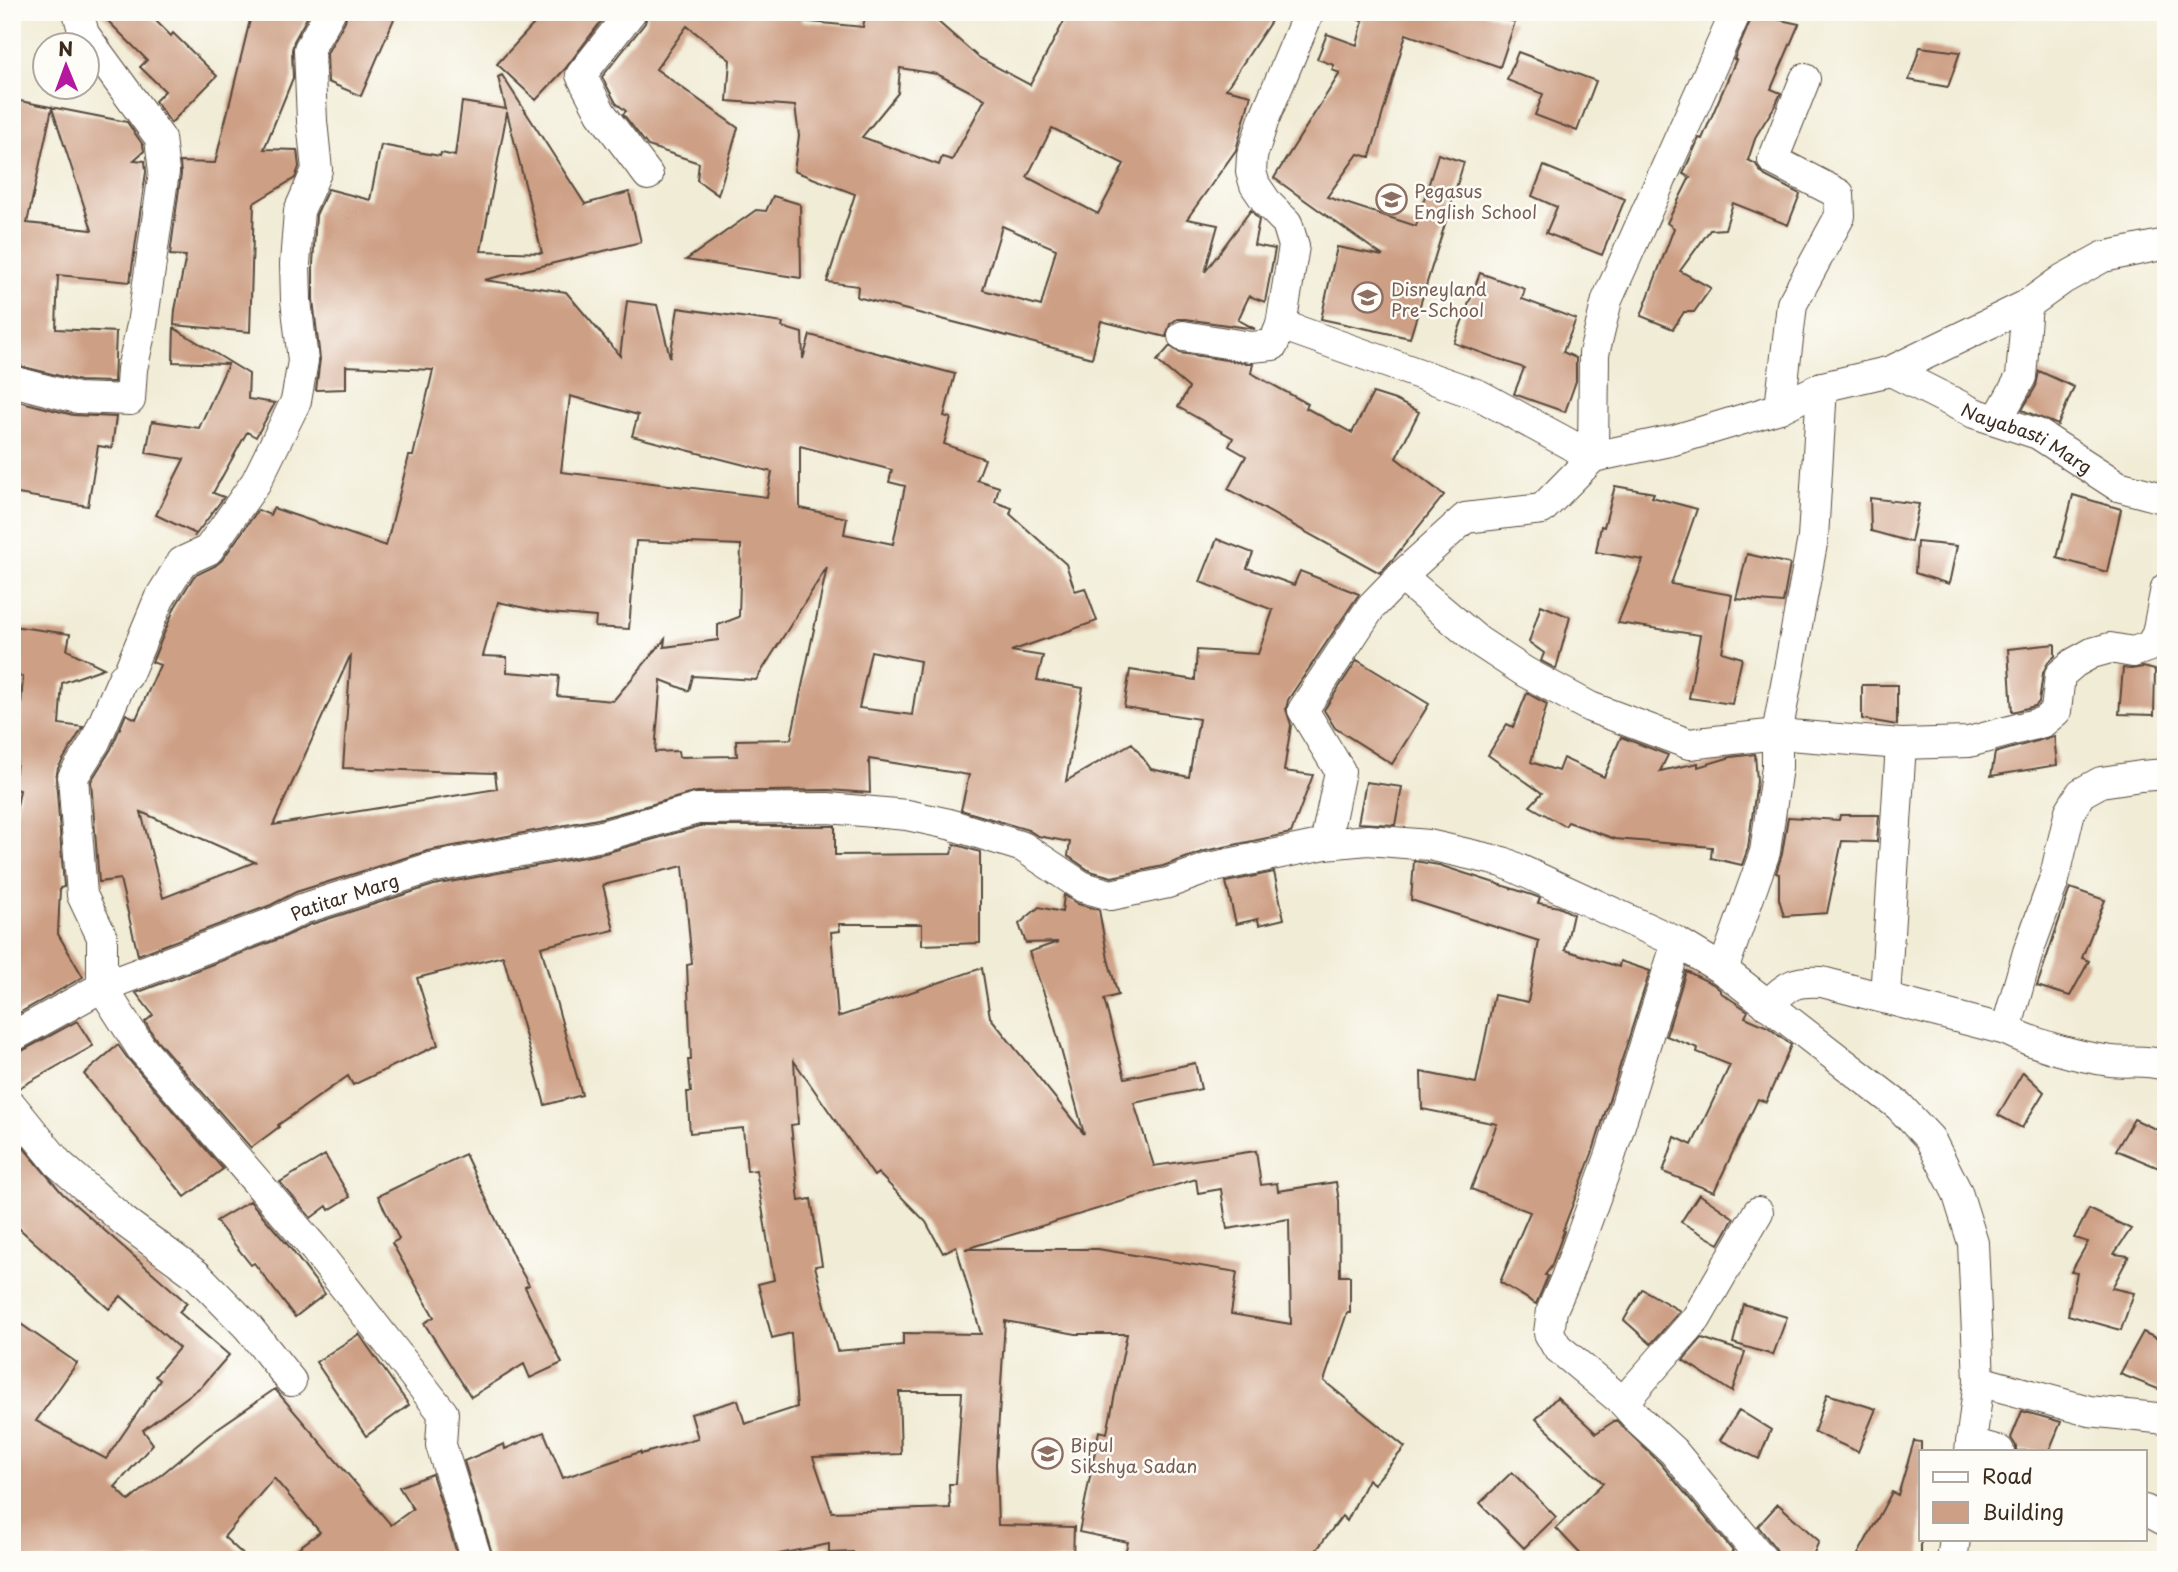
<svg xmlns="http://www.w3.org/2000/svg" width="2178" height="1572" viewBox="0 0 2178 1572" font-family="'Playpen Sans',sans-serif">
  <rect width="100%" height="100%" fill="#fdfcf7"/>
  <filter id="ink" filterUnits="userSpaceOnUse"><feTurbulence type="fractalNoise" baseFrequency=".0143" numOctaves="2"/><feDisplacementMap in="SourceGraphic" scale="14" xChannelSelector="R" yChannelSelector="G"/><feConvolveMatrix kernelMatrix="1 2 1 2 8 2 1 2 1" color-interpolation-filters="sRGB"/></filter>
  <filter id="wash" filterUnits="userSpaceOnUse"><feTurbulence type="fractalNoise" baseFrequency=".00686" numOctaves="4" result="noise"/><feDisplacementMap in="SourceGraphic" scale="28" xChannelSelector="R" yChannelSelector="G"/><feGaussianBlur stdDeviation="1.57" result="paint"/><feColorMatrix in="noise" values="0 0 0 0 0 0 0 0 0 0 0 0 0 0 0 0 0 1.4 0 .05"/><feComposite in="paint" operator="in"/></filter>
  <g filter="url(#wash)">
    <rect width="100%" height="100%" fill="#f1ecd6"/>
    <g id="blocks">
      <!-- building -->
      <path fill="#cd9f84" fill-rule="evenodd" d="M99 12H147L171 36 173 33 217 76 171 123 155 101 165 91 140 67 147 60Z
        M252 12H310L294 41 292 50 293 78 264 149 297 150 299 167 295 178 254 203 250 332 174 325 175 310 186 256 170 255 181 174 180 162 215 163Z
        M347 12H397L361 96 328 82 327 53 345 21Z
        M545 12H608L565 69 536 100 497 64Z
        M648 12H802L801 21 863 27 866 12H927L978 57 1030 85 1069 12H1277L1226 89 1251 95 1236 150 1187 219 1218 225 1205 272 1251 210 1259 220 1254 245 1275 249 1265 302 1249 296 1238 320 1255 329 1185 319H1177L1170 324 1166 337 1101 321 1092 358 857 297 858 286 827 282 855 194 794 171 799 136 795 106 727 101 730 60 687 26 656 69 738 128 718 195 697 180 699 163 648 146 623 114 626 111 616 103 602 77 645 23ZM900 68 937 74 985 99 952 160 942 157 939 165 862 137 898 93ZM1052 128 1124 164 1098 214 1027 177ZM1002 226 1056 249 1041 306 983 290Z
        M1355 12H1482L1515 22 1500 67 1406 34 1370 157 1358 154 1327 197 1416 226 1438 154 1464 162 1410 338 1321 319 1337 247 1383 256 1274 178 1340 73 1332 70 1334 65 1317 59 1327 34 1357 45 1363 21 1354 18Z
        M1753 14 1799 24 1771 89 1781 93 1776 104 1756 136 1748 160 1756 164 1759 170 1765 176 1800 194 1788 225 1733 203 1725 229 1710 230 1680 271 1711 288 1694 312H1684L1673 329 1641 316 1674 228 1667 223 1690 177 1683 174 1699 138 1702 139 1736 60 1734 59Z
        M1920 47 1960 52 1948 87 1909 80Z
        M1518 52 1596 81 1577 131 1535 115 1543 94 1507 80Z
        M502 75 585 204 629 192 641 242 484 280 566 292 620 356 627 301 657 305 670 357 678 308 783 323 782 327 802 333 803 359 810 335 955 374 944 416 951 418 944 444 985 459 977 480 999 487 995 502 1012 508 1010 514 1066 564 1075 591 1085 588 1097 621 1011 651 1043 656 1037 680 1083 688 1066 781 1132 743 1151 769 1189 777 1199 719 1124 707 1130 670 1195 680 1197 650 1258 654 1273 610 1200 582 1217 539 1253 553 1247 568 1294 585 1300 571 1359 594 1288 700 1286 709 1291 725 1284 771 1313 775 1291 833 1205 851 1163 866 1112 877 1090 871 1068 856 1070 842 1038 836 1028 830 961 810 969 775 869 759 870 793 828 790 697 792 598 819 427 851 296 892 271 905 138 955 120 879 99 882 91 781 111 749 126 714 136 719 160 665 152 662 175 607 194 576 215 566 222 560 258 510 270 515 273 508 386 546 409 456H413L433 370 346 366V389L316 390 320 359 313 299V264L316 215 328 189 370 200 381 145 440 156 441 153 455 156 462 102 506 109 498 77ZM507 112 542 253 481 251ZM570 396 638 415 632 436 772 472 767 497 561 472ZM800 446 892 470 889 482 905 486 893 544 844 534 847 518 800 508ZM636 541 741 545 739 617 718 625V640L664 647 665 639 613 701 557 696 559 676 507 672V657L483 656 498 602 549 613 596 617 595 627 629 629ZM827 567 791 739 736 740 737 756 679 757 678 751 655 752 661 680 689 691 693 676 756 680ZM871 651 920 661 912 715 859 708ZM351 654 343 768 495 773 497 789 273 825ZM141 812 255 862 163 898Z
        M20 101 127 122 143 145 144 151 134 160 145 161 146 172 130 282 58 275 56 329 116 332 114 382 80 381 12 364V140ZM52 108 92 230 27 223Z
        M1544 166 1625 199 1602 255 1546 233 1557 207 1532 196Z
        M773 196 800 204 801 278 686 260 756 210 766 211Z
        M1480 273 1525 289 1522 299 1576 319 1563 352 1576 358V381L1565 412 1514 394 1524 368 1454 343Z
        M174 328 249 374 248 399 275 403 256 437 247 432 213 493 224 497 194 537 196 534 156 515 184 459 146 453 152 421 199 428 228 364 173 362Z
        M1170 346 1180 353 1253 364 1251 373 1308 404 1306 408 1352 433 1373 393 1395 400 1419 412 1396 458 1444 495 1393 559 1380 573 1228 489 1246 456 1229 446 1233 438 1178 407 1189 388 1157 361Z
        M2039 371 2074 387 2058 425 2022 410 2036 386Z
        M18 401 73 415 116 417 112 448 98 446 88 506 12 493V438Z
        M1615 486 1654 493 1652 497 1697 509 1671 584 1732 595 1722 652 1742 658 1732 704 1689 698 1700 635 1618 623 1643 560 1596 552 1601 526 1604 527Z
        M2073 495 2121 509 2107 572 2057 558Z
        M1870 498 1919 504 1911 542 1871 531Z
        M1917 542 1957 546 1949 584 1915 573Z
        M1747 554 1790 564 1783 603 1736 599Z
        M1541 605 1570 617 1556 669 1541 661 1544 653 1529 642Z
        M12 626 70 634 67 650 104 668 62 683 59 724 83 727 58 768 56 778 64 887 60 888 58 934 83 977 12 1017V834L20 790 12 789 16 771 23 677 12 675Z
        M2055 644V656L2048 662 2043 673 2039 702 2035 706 2012 712 2008 649Z
        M1357 660 1429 704 1392 764 1335 728 1324 710Z
        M2143 667 2155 670 2154 715 2119 714 2123 668 2131 669Z
        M1862 685H1897V725L1862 719Z
        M1527 693 1547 704 1531 762 1558 771 1563 758 1604 777 1621 737 1668 755 1660 771 1698 763V767L1731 757 1755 754 1757 781 1748 848 1742 865 1711 858 1712 847 1615 839 1568 822 1565 826 1530 806 1542 793 1488 755 1507 724 1513 727Z
        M2054 736 2057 765 1991 776 1995 753Z
        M1366 782 1402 787 1395 825 1358 823Z
        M1840 815H1879L1877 842 1842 841 1827 913 1784 916 1779 899V874L1776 873 1782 854 1788 817 1839 820Z
        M700 826H835V855L951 854 954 844 980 852V943L922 945V924H839L840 931 831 932 838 1017 982 968 990 1017 1084 1134 1051 1013 1029 952 1058 942 1026 943 1019 924 1039 907 1062 912 1064 895 1078 904 1099 910 1108 959 1118 995 1104 999 1125 1078 1195 1063 1201 1089 1134 1103 1154 1166 1256 1151 1261 1185 1277 1183 1278 1191 1336 1182 1339 1201 1340 1276H1350V1313H1347L1324 1381 1405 1447 1374 1484 1368 1479 1347 1521 1342 1516 1309 1560H1123L1128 1542 1079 1532 1099 1431 1107 1433 1127 1334H1076L1005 1321 996 1464 998 1525 1074 1527 1073 1560H854L853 1552 829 1553V1544L749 1560H494L464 1461 504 1444 505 1449 544 1432 563 1478 640 1452 641 1454 698 1438 691 1414 738 1400 745 1424 797 1407 791 1333 772 1338 758 1284 774 1280 756 1170 747 1171 743 1128 690 1133 687 1092H691L688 1060H691L687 965 692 964 683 866 603 885 614 930 541 947 582 1095 545 1105 503 956 417 978 438 1045 353 1085 348 1076 278 1125 279 1127 251 1148 155 1038 145 1022 153 1015 136 993 284 937 309 925 434 885 605 853ZM794 1061 874 1176 878 1173 926 1222 943 1253 956 1246 981 1334 903 1333V1345L837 1351 815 1266 822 1265 811 1199 799 1201 791 1125 798 1124ZM1196 1179 1198 1193 1221 1189 1227 1229 1289 1219 1291 1324 1231 1314 1237 1272 1098 1249H965ZM899 1392H962L956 1484H949L950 1508 832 1512 813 1457 901 1454Z
        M1414 861 1439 865 1532 895 1540 898 1538 903 1559 907 1573 914 1565 950 1619 967 1620 961 1650 971 1593 1151 1563 1230 1564 1231 1551 1267 1545 1275 1548 1276 1536 1304 1500 1282 1530 1212 1471 1189 1497 1124 1422 1109 1421 1072 1476 1083 1494 995 1528 1002 1539 941 1411 900Z
        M1274 872 1284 919 1259 925 1258 919 1236 924 1226 882Z
        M2070 888 2105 900 2082 958 2089 961 2070 996 2037 986Z
        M1686 971 1713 984 1720 990V992L1748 1011 1745 1017 1768 1027 1791 1045 1766 1102 1758 1099 1714 1192 1663 1172 1675 1137 1692 1145 1730 1065 1697 1052 1698 1048 1666 1036Z
        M77 1021 93 1046 17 1089H12V1054L20 1052Z
        M118 1045 128 1059 223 1169 185 1197 84 1074Z
        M2023 1072 2044 1092 2022 1128 1998 1115Z
        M2134 1119 2166 1134V1171L2116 1150Z
        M12 1134 62 1193 187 1303 179 1312 229 1355 203 1385 143 1430 153 1444 115 1487 129 1501 218 1428 275 1389 391 1525 413 1509 399 1487 432 1474 459 1560H282L320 1532 274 1478 224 1537 249 1560H12V1318L77 1363 36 1421 106 1459 160 1380 155 1376 179 1348 121 1296 109 1309 12 1222Z
        M465 1154 516 1262 529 1285 525 1287 562 1363 530 1378 524 1364 471 1397 424 1323 434 1317 392 1243 399 1239 378 1196Z
        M325 1155 350 1197 329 1210 327 1206 311 1218 280 1182Z
        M1699 1194 1734 1218 1719 1244 1681 1222Z
        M250 1201 287 1244 325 1294 295 1317 254 1263 251 1265 216 1221Z
        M2089 1209 2131 1229 2114 1254 2129 1256 2112 1288 2134 1293 2121 1330 2068 1315 2077 1273 2071 1272 2088 1242 2074 1238Z
        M1642 1289 1680 1311 1651 1344 1624 1320Z
        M1743 1304 1787 1317 1773 1355 1733 1343Z
        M2143 1332 2166 1343V1377L2158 1389 2120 1374Z
        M359 1334 409 1405 366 1436 316 1362Z
        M1702 1338 1745 1352 1732 1392 1683 1360Z
        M1827 1394 1876 1409 1858 1452 1814 1432Z
        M1557 1397 1596 1433 1616 1420 1660 1463 1733 1551 1724 1560H1586L1556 1528 1603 1483 1536 1419Z
        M1739 1410 1771 1430 1759 1459 1720 1440Z
        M2022 1411 2061 1422 2049 1451H2016V1446L2011 1438Z
        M1914 1441 1921 1442V1560H1855L1892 1492 1898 1495Z
        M1512 1472 1556 1517 1524 1548 1480 1503Z
        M1778 1504 1819 1541 1811 1560H1781L1776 1549 1758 1526Z"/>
    </g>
  </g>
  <g filter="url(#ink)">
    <use href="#blocks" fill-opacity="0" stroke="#56473a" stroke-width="2"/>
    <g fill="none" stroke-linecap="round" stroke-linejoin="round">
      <defs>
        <g id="street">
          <path d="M330 12 309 49 312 121 317 170 299 211 295 264 296 300 303 361 296 401 256 482 208 550 182 562 159 599 127 676 123 678 95 742 73 777 82 895 102 937V987L141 1048 314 1248 443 1413 441 1445 477 1560"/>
          <path d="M631 12 581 75 601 113 648 175"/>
          <path d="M1281 325 1479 395 1593 457 1594 354 1607 300 1736 12"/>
          <path d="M1183 336 1251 347 1273 345 1281 325 1294 246 1287 223 1268 204 1255 185 1251 172 1252 156 1264 119 1309 12"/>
          <path id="s1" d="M1891 371 1974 413 2038 434 2118 486 2166 499"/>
          <path d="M12 381 77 398 130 400 132 369 142 325 164 172 160 138 84 34 78 12"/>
          <path d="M1780 408 1792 304 1840 216 1839 194 1773 160 1805 79"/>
          <path d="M1997 420 2021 377 2027 305"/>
          <path d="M1401 576 1478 641 1525 672 1590 707 1689 744 1777 734 1901 744 1969 742 2043 722 2056 711 2060 675 2074 663 2092 653 2110 648 2133 652 2150 646 2157 634 2166 588"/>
          <path d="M1325 844 1340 771 1303 710 1371 607 1401 576 1465 518 1542 509 1593 457 1674 440 1780 408 1822 387 1891 371 2027 305 2063 279 2103 257 2166 244"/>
          <path d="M1677 942 1610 1157 1566 1278 1552 1310 1549 1333 1557 1347 1623 1402 1638 1419 1673 1451 1763 1560"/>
          <path d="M1723 970 1765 852 1777 767V734L1813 538 1822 387"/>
          <path d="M1885 997 1901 744"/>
          <path d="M1767 1005C1788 986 1792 980 1822 982L2006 1030 2028 952 2054 880 2070 811 2081 793 2101 782 2141 776 2166 774"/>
          <path d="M2006 1030C2037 1045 2078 1057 2111 1061 2129 1063 2149 1059 2166 1066"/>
          <path id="s2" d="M12 1037 102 987 278 921 302 909 430 868 602 836 697 809 828 808 907 815 949 824 1023 847 1083 887 1111 895 1168 883 1209 868 1325 844 1368 840 1429 845 1503 862 1677 942 1723 970 1899 1106 1930 1139 1957 1192 1973 1243 1979 1381 1970 1451"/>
          <path d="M12 1106 58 1163 125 1222 197 1275 248 1327 291 1381"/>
          <path d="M1979 1381 2089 1411 2166 1419"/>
          <path d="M1623 1402 1696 1319 1758 1212"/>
          <path d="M1971 1443 1999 1451"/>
          <path d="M2145 1510 2166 1521"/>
          <path d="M1952 1560 1955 1539"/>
        </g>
      </defs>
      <!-- street casing -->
      <use href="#street" stroke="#56473a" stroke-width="32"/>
      <!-- street -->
      <use href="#street" stroke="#fff" stroke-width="30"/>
    </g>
  </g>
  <!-- icons -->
  <defs>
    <symbol id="school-ring" viewBox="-11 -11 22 22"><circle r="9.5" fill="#fdfcf7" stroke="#8d6e63" stroke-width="1.5"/><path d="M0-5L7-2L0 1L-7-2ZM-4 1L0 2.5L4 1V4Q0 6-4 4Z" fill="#8d6e63"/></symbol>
  </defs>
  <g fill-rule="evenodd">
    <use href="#school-ring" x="1374" y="182" width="35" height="35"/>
    <use href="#school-ring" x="1350" y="280" width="35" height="35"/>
    <use href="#school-ring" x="1030" y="1436" width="35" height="35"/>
  </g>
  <g text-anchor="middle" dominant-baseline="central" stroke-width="5" stroke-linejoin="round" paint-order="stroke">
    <!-- education labels -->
    <g font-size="18" fill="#785e54" stroke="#fdfcf7" text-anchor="start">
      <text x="1414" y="190">Pegasus<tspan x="1414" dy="21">English School</tspan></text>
      <text x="1391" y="288">Disneyland<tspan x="1391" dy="21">Pre-School</tspan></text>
      <text x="1070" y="1444">Bipul<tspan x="1070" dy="21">Sikshya Sadan</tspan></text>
    </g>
    <!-- street labels -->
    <g font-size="18" fill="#3b2a1e" stroke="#fdfcf7">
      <text stroke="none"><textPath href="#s1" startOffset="152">Nayabasti Marg</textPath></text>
      <text stroke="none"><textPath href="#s2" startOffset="362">Patitar Marg</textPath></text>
    </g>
  </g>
  <!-- margin -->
  <rect width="2178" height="1572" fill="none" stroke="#fdfcf7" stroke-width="42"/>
  <!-- legend -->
  <rect x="1919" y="1450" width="228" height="91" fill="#fdfcf7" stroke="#afa8a0" stroke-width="2"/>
  <rect x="1933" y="1472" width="35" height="10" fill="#ffffff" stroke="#afa8a0" stroke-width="2"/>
  <text x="1982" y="1484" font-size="21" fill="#3b2a1e">Road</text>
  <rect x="1933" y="1502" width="35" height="21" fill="#cd9f84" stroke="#afa8a0" stroke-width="2"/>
  <text x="1982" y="1520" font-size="21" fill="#3b2a1e">Building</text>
  <!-- north arrow -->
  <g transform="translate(66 66) rotate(359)"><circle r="33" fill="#fdfcf7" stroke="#afa8a0" stroke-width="2"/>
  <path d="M0-5L12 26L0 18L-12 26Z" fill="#b5179e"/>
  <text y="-10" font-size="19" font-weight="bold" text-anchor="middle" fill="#3b2a1e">N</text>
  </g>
</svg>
